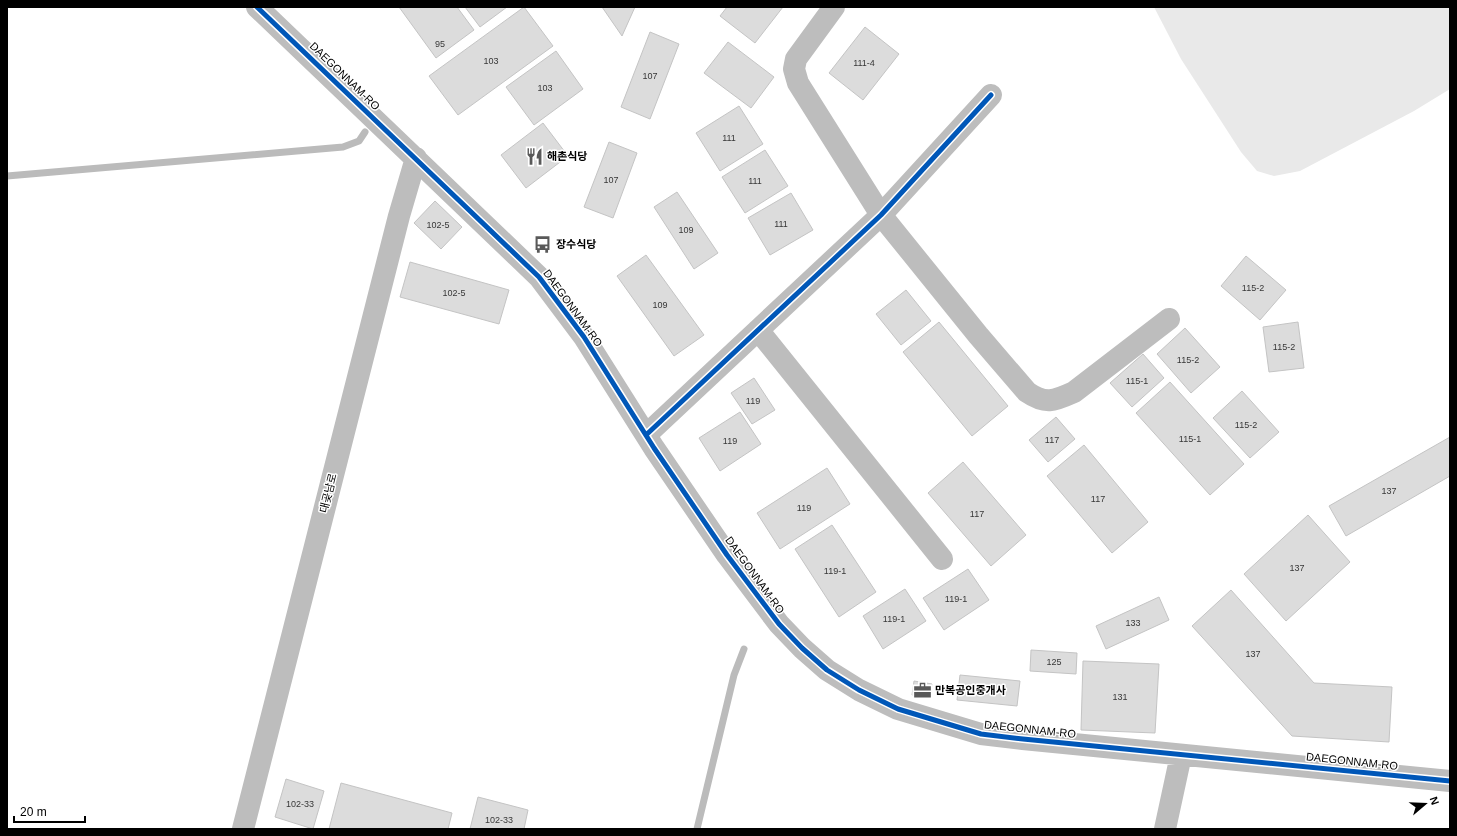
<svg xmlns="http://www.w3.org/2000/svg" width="1457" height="836" viewBox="0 0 1457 836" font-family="Arial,'Noto Sans KR',sans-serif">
  <rect width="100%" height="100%" fill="#fff"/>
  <!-- green -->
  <path fill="#e9e9e9" d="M1154 7H1450V89L1414 111 1300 171 1274 176 1257 171 1241 152 1181 59Z"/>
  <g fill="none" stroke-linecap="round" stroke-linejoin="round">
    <!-- stream -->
    <path stroke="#bbb" stroke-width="7" d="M7 176 343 147 359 141 365 132
      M697 829 734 675 744 649"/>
  </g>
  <!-- building -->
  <path fill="#dcdcdc" stroke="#c4c4c4" d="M399 7H457L474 30 436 58Z
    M465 7H507L480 27Z
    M524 7 553 46 458 115 429 76Z
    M602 7H635L622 36Z
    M727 7H783L755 43 720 16Z
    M865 27 899 54 863 100 829 73Z
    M650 32 679 44 650 119 621 107Z
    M728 42 774 77 751 108 704 73Z
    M556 51 583 89 534 125 506 87Z
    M739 106 763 144 720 171 696 133Z
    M543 123 568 156 526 188 501 155Z
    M609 142 637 153 613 218 584 207Z
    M765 150 788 186 745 213 722 177Z
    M677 192 718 253 694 269 654 207Z
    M791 193 813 230 770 255 748 218Z
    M435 201 462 227 441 249 414 223Z
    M646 255 704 335 674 356 617 276Z
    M1246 256 1286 290 1260 320 1221 286Z
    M410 262 509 290 499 324 400 297Z
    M906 290 931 321 901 345 876 314Z
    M939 322 1008 406 972 436 903 352Z
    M1298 322 1304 368 1269 372 1263 327Z
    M1185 328 1220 367 1191 393 1157 354Z
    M1143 354 1164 378 1132 407 1110 383Z
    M754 378 775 410 752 424 731 393Z
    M1170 382 1244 464 1210 495 1136 413Z
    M1242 391 1279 432 1250 458 1213 418Z
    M740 412 761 444 720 471 699 438Z
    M1056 417 1075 439 1048 462 1029 440Z
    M1450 437V476L1346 536 1329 506Z
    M1084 445 1148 522 1112 553 1047 476Z
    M963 462 1026 535 991 566 928 493Z
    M827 468 850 504 780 549 757 513Z
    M1308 515 1350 562 1286 621 1244 574Z
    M832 525 876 592 839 617 795 549Z
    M968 569 989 600 944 630 923 598Z
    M905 589 926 621 883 649 863 616Z
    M1231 590 1314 683 1392 687 1389 742 1292 736 1192 626Z
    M1159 597 1169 620 1106 649 1096 626Z
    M1031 650 1077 653 1076 674 1030 671Z
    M1083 661 1159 664 1155 733 1081 730Z
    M960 675 1020 681 1017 706 957 700Z
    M914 681 932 684 930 698 912 695Z
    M286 779 324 791 313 829 275 817Z
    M341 783 452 813 448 829H329Z
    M478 797 528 810 524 829H470Z"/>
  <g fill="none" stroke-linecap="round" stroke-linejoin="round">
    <!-- minor -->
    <path stroke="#bdbdbd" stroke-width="22" d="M257 7 539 277 584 337 654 448 727 555 779 624 802 648 827 670 859 690 898 709 981 734 1023 739 1450 781
      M834 7 796 59 794 69 798 83 881 215 978 335 1027 392C1046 405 1054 401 1074 392L1169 319
      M758 330 942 559
      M646 435 881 215 991 95
      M243 829 399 216 416 158
      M1165 829 1181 755"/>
    <defs>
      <path id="cycleway" d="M257 7 539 277 584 337 654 448 727 555 779 624 802 648 827 670 859 690 898 709 981 734 1023 739 1450 781
        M646 435 881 215 991 95"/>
    </defs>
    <!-- cycleway casing -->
    <use href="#cycleway" stroke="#fff" stroke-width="8"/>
    <!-- cycleway -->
    <use href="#cycleway" stroke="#0057b8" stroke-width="5"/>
  </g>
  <!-- icons -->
  <defs>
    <symbol id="restaurant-bare" viewBox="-9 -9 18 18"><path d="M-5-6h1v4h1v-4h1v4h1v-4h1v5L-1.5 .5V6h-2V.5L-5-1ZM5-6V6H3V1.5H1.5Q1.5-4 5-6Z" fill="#595959" stroke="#fff" stroke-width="2.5" paint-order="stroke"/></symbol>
    <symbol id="bus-bare" viewBox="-9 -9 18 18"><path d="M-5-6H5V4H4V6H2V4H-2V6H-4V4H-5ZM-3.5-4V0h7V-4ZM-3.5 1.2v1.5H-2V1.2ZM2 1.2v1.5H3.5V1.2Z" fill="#595959" stroke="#fff" stroke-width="2.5" paint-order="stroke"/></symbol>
    <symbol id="office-bare" viewBox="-9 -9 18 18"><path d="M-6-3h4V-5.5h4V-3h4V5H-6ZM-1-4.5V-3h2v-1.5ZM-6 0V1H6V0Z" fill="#595959" stroke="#fff" stroke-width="2.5" paint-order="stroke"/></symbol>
  </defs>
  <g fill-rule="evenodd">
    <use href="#restaurant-bare" x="522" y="144" width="25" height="25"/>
    <use href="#bus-bare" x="530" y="232" width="25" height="25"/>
    <use href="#office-bare" x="910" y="678" width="25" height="25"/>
  </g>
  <g text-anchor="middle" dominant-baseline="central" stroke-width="3" stroke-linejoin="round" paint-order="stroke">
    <!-- number labels -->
    <g font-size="9" fill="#373737">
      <text x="440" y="44">95</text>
      <text x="491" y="61">103</text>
      <text x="864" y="63">111-4</text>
      <text x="650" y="76">107</text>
      <text x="545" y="88">103</text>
      <text x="729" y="138">111</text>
      <text x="611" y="180">107</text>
      <text x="755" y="181">111</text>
      <text x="781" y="224">111</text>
      <text x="438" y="225">102-5</text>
      <text x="686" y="230">109</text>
      <text x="1253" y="288">115-2</text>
      <text x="454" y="293">102-5</text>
      <text x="660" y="305">109</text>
      <text x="1284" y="347">115-2</text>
      <text x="1188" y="360">115-2</text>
      <text x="1137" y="381">115-1</text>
      <text x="753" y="401">119</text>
      <text x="1246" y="425">115-2</text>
      <text x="1190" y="439">115-1</text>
      <text x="1052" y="440">117</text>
      <text x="730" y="441">119</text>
      <text x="1389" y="491">137</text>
      <text x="1098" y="499">117</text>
      <text x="804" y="508">119</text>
      <text x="977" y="514">117</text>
      <text x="1297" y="568">137</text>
      <text x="835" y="571">119-1</text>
      <text x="956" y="599">119-1</text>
      <text x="894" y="619">119-1</text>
      <text x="1133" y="623">133</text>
      <text x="1253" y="654">137</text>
      <text x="1054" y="662">125</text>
      <text x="1120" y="697">131</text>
      <text x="300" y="804">102-33</text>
      <text x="499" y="820">102-33</text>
    </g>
    <!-- street labels -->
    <g font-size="11" fill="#000" stroke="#fff">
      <text transform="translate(345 76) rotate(44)">DAEGONNAM-RO</text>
      <text transform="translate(573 308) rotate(54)">DAEGONNAM-RO</text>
      <text transform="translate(328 493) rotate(-76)">대곶남로</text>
      <text transform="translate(755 575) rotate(54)">DAEGONNAM-RO</text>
      <text transform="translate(1030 729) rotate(6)">DAEGONNAM-RO</text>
      <text transform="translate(1352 761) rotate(6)">DAEGONNAM-RO</text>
    </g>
    <!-- poi labels -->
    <g font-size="11" font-weight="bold" fill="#000" stroke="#fff" text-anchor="start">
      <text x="547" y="156">해촌식당</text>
      <text x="556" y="244">장수식당</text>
      <text x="935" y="690">만복공인중개사</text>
    </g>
  </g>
  <!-- border -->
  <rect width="1457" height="836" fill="none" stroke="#000000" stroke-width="16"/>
  <!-- north arrow -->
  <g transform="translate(1425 804) rotate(71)" stroke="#ffffff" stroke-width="3" paint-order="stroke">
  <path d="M0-3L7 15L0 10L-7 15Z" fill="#000000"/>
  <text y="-6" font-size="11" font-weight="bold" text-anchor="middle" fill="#000000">N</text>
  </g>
  <!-- scale -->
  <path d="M14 816v6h71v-6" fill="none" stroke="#000000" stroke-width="2"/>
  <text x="20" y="816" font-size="12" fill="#000000" stroke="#ffffff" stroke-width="3" paint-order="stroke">20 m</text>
</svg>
